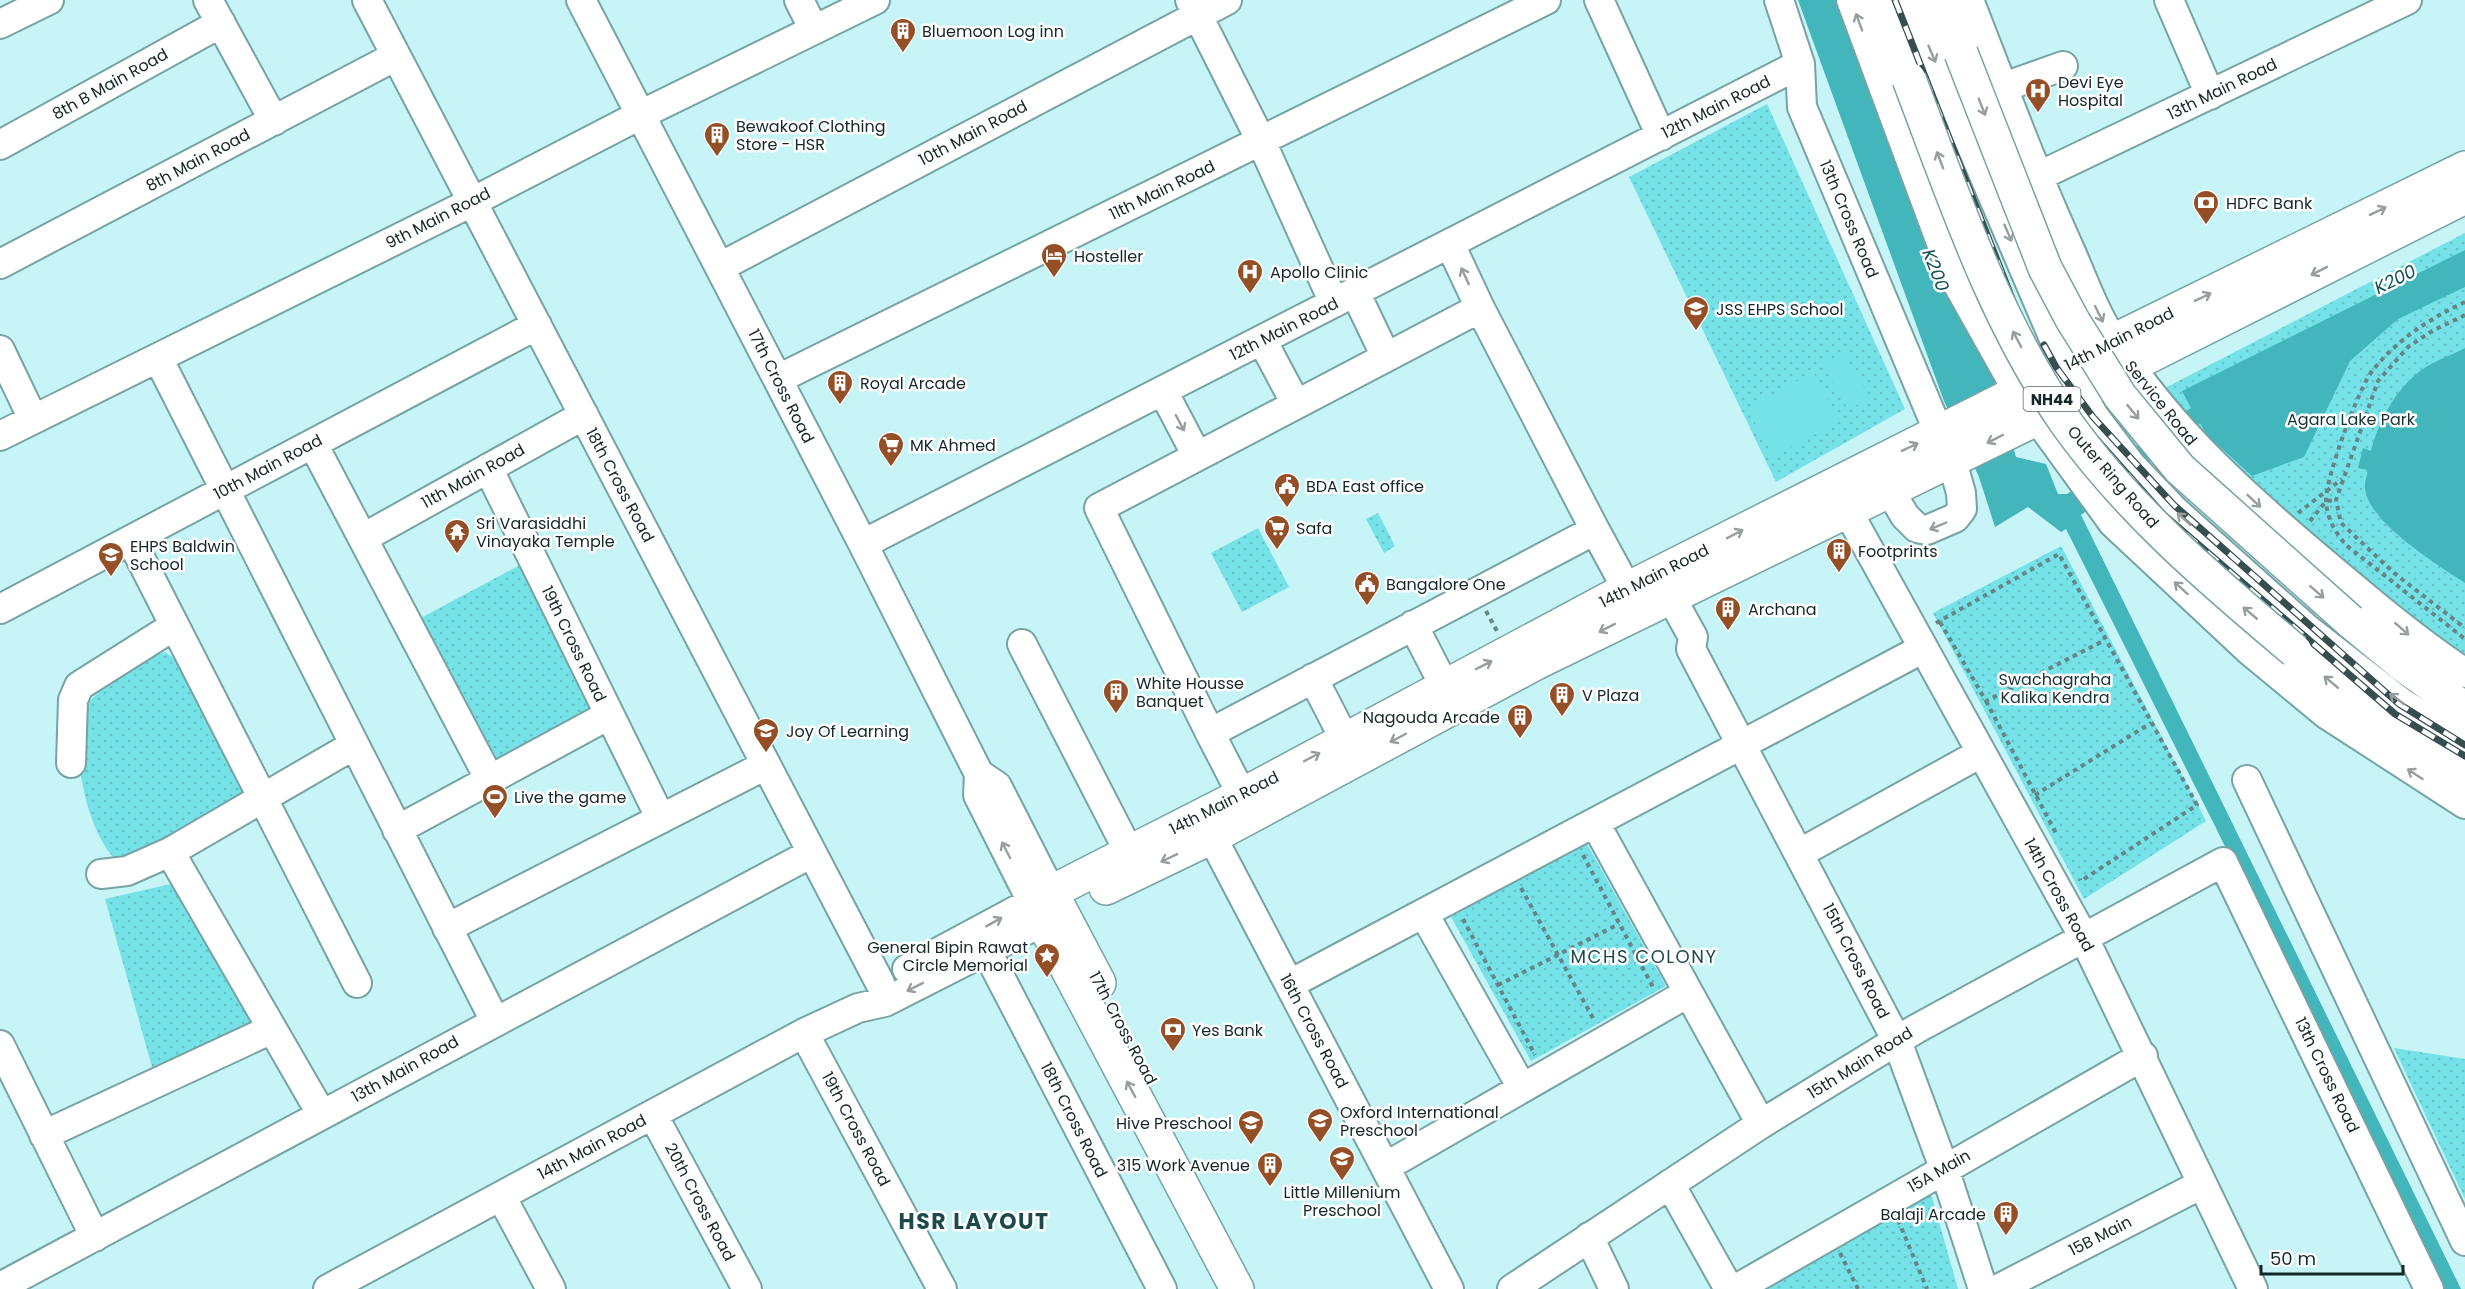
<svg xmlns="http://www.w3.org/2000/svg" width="2465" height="1289" viewBox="0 0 2465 1289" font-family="Poppins,sans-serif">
  <defs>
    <pattern id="green-dots" width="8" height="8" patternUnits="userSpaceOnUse" patternTransform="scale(1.5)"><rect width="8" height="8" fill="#75e2e8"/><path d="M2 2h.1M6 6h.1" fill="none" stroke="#64c2c7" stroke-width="1.8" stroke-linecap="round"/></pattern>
  </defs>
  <rect width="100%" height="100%" fill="#c6f4f7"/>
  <!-- green -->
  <path fill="url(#green-dots)" d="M1767 104 1905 409 1776 482 1629 177Z
    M2465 233V658L2258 491 2172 403 2165 388Z
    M1378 513 1395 546 1384 553 1366 519Z
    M1258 528 1289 587 1242 612 1211 553Z
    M2061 546 2206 821 2084 899 1933 613Z
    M520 565 598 711 496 765 419 619Z
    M165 652 183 665 250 795 127 866C121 862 113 858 109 852 83 816 69 743 89 703 96 690 150 657 165 652Z
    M1586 842 1666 986 1531 1061 1451 917Z
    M175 883 260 1025 154 1074 105 899Z
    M2394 1048 2465 1059V1199Z
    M1930 1190 1958 1289H1768Z"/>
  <!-- pitch -->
  <path fill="#75e2e8" d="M1844 352 1870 398 1848 410 1823 364Z
    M1813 372 1840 421 1774 457 1747 409Z"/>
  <!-- water -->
  <path fill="#43b6bc" d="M1798 0H1842L1950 301 1992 374 2016 457 2046 464 2058 494H2067L2191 408 2182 391 2465 250V287L2398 319 2350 361 2304 457 2252 476 2207 435 2200 423 2081 515 2461 1289H2440L2215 826 2066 529 2061 532 2028 507 1995 527 1979 477 1944 401Z
    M2465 348V583C2438 565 2370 524 2365 489 2364 484 2367 476 2368 470L2358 468 2363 448 2371 451C2379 418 2400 381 2431 364 2442 358 2454 354 2465 348Z"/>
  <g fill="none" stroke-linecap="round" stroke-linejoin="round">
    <defs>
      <path id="minor" d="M208 0 274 121
        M367 0 880 983
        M581 0 863 544 979 774 997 786 1051 892
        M799 0 814 30
        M1190 0 1261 141 1334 303
        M1599 0 1661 136
        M1779 0 1800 64 1802 107 1939 433
        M1851 0 1954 278 2018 392 2113 523 2251 652 2326 714 2465 804
        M1909 0 2066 367 2094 416 2131 465 2174 510 2306 628 2402 703 2465 740
        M1969 0C2002 84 2033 169 2071 252 2084 282 2096 315 2114 342 2170 430 2250 501 2329 567 2374 605 2417 641 2465 673
        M2169 0 2210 95
        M0 24 49 0
        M2004 87 2063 66
        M0 145 221 23
        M2037 177 2407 0
        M1450 244 1480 308
        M0 264 396 56
        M720 267 1227 0
        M1355 292 1386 357
        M1480 308 1595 530 1210 733 1099 508Z
        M1262 340 1296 404
        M0 350 33 419
        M158 358 495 1021
        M778 379 1546 0
        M1163 391 1197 456
        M0 436 472 202 640 115 875 0
        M313 444 490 780
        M488 468 661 819
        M1890 491 1905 516 1917 528 1927 530 1955 518 1962 509 1961 493 1952 461
        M1847 510 2083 936 2253 1289
        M1595 530 1627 589
        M363 538 584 415
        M131 540 357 983
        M863 544 1800 64
        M1661 579 1693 637 1691 649 1897 1041 1944 1168 1983 1289
        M0 609 537 325
        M1413 625 1444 685
        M1022 644 1129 852
        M1313 678 1345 740
        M1210 733 1242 795
        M71 763 73 700 79 686 174 626
        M2247 780 2465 1241
        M1595 823 1761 1124
        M397 830 609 715
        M1212 837 1449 1289
        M170 852 322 1115
        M1800 853 1981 753
        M101 874 127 871 170 852 354 745
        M1424 914 1521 1086
        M447 928 766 765
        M986 950 1162 1289
        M907 969 1032 902 978 795 979 774
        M1290 984 1922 649
        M804 1033 942 1289
        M0 1045 95 1237
        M653 1115 747 1289
        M44 1135 272 1029
        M1385 1167 1688 993
        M1670 1184 1729 1289
        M501 1196 551 1289
        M1589 1237 1614 1289
        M0 1287 812 853
        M328 1289 804 1033 858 1008 885 1002 1042 922
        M1512 1289 1761 1124 1916 1029 2223 862 2429 1289
        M1736 1289 2143 1056
        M1998 1289 2202 1184"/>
      <path id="major" d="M1106 888 1212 837 1536 663 2024 425 2130 366 2465 197
        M1051 892 1099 983
        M1237 1289 1032 902 1242 795 1627 589 2010 396 2113 341 2465 168"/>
      <path id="highway" d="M1876 0 1909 79
        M1940 0 1961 53
        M2350 621 2402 664 2465 709
        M2295 651 2400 737 2465 775"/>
    </defs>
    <!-- minor casing -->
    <use href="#minor" stroke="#77a3a5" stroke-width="32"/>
    <!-- major casing -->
    <use href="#major" stroke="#77a3a5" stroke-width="36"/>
    <!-- highway casing -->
    <use href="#highway" stroke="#77a3a5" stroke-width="36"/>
    <!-- path -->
    <path stroke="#668587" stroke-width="4" stroke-dasharray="4.5 4.5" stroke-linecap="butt" d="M2465 302C2429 319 2398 339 2373 370 2359 386 2326 478 2326 499 2326 517 2335 532 2346 545L2465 639
      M2465 315 2432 331 2408 347 2378 381 2336 500 2341 523 2394 573 2465 628
      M2298 513 2342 479
      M2310 521 2326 501 2336 500
      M1486 611 1497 631
      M1940 622 1986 701 2105 640
      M1936 623 2059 554 2197 805 2081 881 2080 879
      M1986 701 2057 835
      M2035 795 2151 723
      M1583 855 1654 989
      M1521 888 1594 1020
      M1463 919 1535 1055
      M1498 985 1619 924
      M1898 1220 1927 1289
      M1840 1253 1858 1289"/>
    <!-- minor -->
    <use href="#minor" stroke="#fff" stroke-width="28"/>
    <!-- major -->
    <use href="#major" stroke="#fff" stroke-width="33"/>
    <!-- highway -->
    <use href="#highway" stroke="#fff" stroke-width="33"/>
    <defs>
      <path id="rail" d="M1895 0 2022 324 2049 373 2082 423 2164 515 2395 714 2465 756
        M2044 345 2056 367 2093 417 2174 505 2399 704 2465 745"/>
    </defs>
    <!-- rail casing -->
    <use href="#rail" stroke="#364e4f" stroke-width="7"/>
    <!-- rail -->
    <use href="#rail" stroke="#fff" stroke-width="4.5" stroke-dasharray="14" stroke-linecap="butt"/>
    <defs>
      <path id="highway-bridge" d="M1961 53 2045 268 2072 319 2120 396 2180 469 2350 621
        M1909 79C1954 197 1994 320 2067 424 2130 512 2213 582 2295 651"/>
    </defs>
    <!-- highway-bridge casing -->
    <use href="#highway-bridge" stroke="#77a3a5" stroke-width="36" stroke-linecap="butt"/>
    <!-- highway-bridge -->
    <use href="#highway-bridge" stroke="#fff" stroke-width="33"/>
  </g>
  <!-- one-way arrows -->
  <defs><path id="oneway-shaft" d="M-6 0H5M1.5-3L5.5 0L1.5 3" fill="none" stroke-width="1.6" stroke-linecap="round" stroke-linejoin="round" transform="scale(1.5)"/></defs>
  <g stroke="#969e9e">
    <use href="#oneway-shaft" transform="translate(1859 22) rotate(-110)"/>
    <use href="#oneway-shaft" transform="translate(1932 54) rotate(67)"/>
    <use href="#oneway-shaft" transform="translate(1982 107) rotate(69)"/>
    <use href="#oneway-shaft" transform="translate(1940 160) rotate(-111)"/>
    <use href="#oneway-shaft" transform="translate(2378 211) rotate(-26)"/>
    <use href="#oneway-shaft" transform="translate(2008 233) rotate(67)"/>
    <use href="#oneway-shaft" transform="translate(2319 271) rotate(153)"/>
    <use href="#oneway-shaft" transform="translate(1465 276) rotate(-115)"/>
    <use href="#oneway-shaft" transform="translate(2203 297) rotate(-26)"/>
    <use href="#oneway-shaft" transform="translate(2099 314) rotate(64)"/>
    <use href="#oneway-shaft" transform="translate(2017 339) rotate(-118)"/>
    <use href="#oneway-shaft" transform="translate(2133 412) rotate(51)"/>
    <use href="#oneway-shaft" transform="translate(1180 423) rotate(62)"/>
    <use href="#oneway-shaft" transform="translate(1995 439) rotate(153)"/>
    <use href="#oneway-shaft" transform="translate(1910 447) rotate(-26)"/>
    <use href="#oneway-shaft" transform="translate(2254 501) rotate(43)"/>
    <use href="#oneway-shaft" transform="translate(2184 519) rotate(-138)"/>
    <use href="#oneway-shaft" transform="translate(1938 526) rotate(157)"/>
    <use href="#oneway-shaft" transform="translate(1735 534) rotate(-27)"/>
    <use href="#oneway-shaft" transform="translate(2181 588) rotate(-138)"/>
    <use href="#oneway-shaft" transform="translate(2317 592) rotate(41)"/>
    <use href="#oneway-shaft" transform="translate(2250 613) rotate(-140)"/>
    <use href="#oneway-shaft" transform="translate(1607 628) rotate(153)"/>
    <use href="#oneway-shaft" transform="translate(2402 629) rotate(41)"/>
    <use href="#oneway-shaft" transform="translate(1484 665) rotate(-27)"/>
    <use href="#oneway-shaft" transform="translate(2331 682) rotate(-140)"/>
    <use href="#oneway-shaft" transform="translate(2397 699) rotate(-144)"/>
    <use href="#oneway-shaft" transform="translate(1398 738) rotate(152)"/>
    <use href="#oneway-shaft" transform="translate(1312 757) rotate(-28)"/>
    <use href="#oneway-shaft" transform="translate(2415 774) rotate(-147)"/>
    <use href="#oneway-shaft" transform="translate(1006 850) rotate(-117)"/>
    <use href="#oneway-shaft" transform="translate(1169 858) rotate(154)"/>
    <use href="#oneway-shaft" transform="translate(994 922) rotate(-29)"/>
    <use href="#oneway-shaft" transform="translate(915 987) rotate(153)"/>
    <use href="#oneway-shaft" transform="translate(1131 1089) rotate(-118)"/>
  </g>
  <!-- icons -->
  <defs>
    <symbol id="building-pin" viewBox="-11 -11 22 30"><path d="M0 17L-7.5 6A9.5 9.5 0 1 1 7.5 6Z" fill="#954f27" stroke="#fff"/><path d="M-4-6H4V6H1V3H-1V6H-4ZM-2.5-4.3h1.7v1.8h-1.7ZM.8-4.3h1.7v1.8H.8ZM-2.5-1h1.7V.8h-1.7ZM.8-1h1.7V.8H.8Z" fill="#fff"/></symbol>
    <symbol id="hospital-pin" viewBox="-11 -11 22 30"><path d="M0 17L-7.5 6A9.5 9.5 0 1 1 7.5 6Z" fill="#954f27" stroke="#fff"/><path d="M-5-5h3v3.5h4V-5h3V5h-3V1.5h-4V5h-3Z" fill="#fff"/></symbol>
    <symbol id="bank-pin" viewBox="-11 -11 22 30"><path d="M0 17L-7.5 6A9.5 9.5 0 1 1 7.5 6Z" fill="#954f27" stroke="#fff"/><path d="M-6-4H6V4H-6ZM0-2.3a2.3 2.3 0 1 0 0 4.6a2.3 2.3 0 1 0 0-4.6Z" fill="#fff"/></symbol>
    <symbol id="hotel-pin" viewBox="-11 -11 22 30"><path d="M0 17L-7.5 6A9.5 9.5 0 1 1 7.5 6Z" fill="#954f27" stroke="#fff"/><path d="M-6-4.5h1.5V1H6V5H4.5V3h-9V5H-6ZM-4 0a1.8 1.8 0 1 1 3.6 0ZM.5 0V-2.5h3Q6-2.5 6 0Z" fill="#fff"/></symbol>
    <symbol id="school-pin" viewBox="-11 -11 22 30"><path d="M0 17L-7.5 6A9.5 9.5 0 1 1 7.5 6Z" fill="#954f27" stroke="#fff"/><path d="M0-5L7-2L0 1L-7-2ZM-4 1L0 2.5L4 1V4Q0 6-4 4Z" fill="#fff"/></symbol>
    <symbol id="supermarket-pin" viewBox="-11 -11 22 30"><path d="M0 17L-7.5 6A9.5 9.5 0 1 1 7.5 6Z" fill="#954f27" stroke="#fff"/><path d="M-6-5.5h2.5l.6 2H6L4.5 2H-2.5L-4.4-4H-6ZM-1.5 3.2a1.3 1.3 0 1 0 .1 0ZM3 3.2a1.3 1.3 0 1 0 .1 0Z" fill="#fff"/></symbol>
    <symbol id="civic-pin" viewBox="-11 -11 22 30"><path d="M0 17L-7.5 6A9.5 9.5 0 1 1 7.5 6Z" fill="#954f27" stroke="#fff"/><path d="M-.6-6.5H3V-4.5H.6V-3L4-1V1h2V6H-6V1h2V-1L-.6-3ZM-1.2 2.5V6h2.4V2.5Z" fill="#fff"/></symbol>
    <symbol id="temple-pin" viewBox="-11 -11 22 30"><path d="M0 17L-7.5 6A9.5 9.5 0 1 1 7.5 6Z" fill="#954f27" stroke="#fff"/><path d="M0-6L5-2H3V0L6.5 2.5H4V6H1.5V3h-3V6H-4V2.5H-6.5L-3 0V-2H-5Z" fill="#fff"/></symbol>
    <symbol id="stadium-pin" viewBox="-11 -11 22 30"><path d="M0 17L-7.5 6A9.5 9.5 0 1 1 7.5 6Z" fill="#954f27" stroke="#fff"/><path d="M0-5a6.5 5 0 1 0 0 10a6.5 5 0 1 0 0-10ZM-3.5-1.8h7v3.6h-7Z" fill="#fff"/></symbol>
    <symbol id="sight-pin" viewBox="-11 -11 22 30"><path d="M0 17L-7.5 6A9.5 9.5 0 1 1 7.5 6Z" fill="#954f27" stroke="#fff"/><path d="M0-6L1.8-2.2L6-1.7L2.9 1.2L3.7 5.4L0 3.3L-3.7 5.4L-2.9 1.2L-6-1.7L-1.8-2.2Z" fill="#fff"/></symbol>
  </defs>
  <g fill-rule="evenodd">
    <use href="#building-pin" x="888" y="16" width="30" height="40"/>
    <use href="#hospital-pin" x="2023" y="76" width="30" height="40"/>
    <use href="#building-pin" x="702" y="120" width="30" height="40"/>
    <use href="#bank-pin" x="2191" y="188" width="30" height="40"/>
    <use href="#hotel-pin" x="1039" y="241" width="30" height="40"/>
    <use href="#hospital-pin" x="1235" y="257" width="30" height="40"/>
    <use href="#school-pin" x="1681" y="294" width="30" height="40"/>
    <use href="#building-pin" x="825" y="368" width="30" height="40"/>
    <use href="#supermarket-pin" x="876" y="430" width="30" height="40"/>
    <use href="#civic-pin" x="1272" y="471" width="30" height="40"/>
    <use href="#supermarket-pin" x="1262" y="513" width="30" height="40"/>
    <use href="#temple-pin" x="442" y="517" width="30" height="40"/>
    <use href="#building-pin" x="1824" y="536" width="30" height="40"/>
    <use href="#school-pin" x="96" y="540" width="30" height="40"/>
    <use href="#civic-pin" x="1352" y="569" width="30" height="40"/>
    <use href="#building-pin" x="1713" y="594" width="30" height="40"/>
    <use href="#building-pin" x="1101" y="677" width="30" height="40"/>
    <use href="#building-pin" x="1547" y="680" width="30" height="40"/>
    <use href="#building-pin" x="1505" y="702" width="30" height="40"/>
    <use href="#school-pin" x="751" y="716" width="30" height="40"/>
    <use href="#stadium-pin" x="480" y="782" width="30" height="40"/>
    <use href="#sight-pin" x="1032" y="941" width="30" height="40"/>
    <use href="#bank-pin" x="1158" y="1015" width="30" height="40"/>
    <use href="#school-pin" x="1305" y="1106" width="30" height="40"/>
    <use href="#school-pin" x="1236" y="1108" width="30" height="40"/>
    <use href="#school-pin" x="1327" y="1144" width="30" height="40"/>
    <use href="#building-pin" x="1255" y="1150" width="30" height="40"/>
    <use href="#building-pin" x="1991" y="1199" width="30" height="40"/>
  </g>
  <g text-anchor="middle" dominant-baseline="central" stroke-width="5" stroke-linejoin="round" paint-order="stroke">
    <!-- shield labels -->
    <rect fill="#fff" stroke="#5b6868" stroke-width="1.5" x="2023.5" y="387" width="57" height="24" rx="4.5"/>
    <g font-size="15" font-weight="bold" fill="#152728">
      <text x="2052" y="399">NH44</text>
    </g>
    <!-- poi labels -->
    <g font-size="16" fill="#152728" stroke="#fff" text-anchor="start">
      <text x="922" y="31">Bluemoon Log inn</text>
      <text x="2058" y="82">Devi Eye<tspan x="2058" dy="18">Hospital</tspan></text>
      <text x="736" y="126">Bewakoof Clothing<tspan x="736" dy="18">Store - HSR</tspan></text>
      <text x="2226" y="203">HDFC Bank</text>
      <text x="1074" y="256">Hosteller</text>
      <text x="1270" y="272">Apollo Clinic</text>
      <text x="1716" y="309">JSS EHPS School</text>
      <text x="860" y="383">Royal Arcade</text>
      <text x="910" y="445">MK Ahmed</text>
      <text x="1306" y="486">BDA East office</text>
      <text x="476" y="523">Sri Varasiddhi<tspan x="476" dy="18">Vinayaka Temple</tspan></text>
      <text x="1296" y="528">Safa</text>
      <text x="130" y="546">EHPS Baldwin<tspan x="130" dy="18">School</tspan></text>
      <text x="1858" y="551">Footprints</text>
      <text x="1386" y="584">Bangalore One</text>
      <text x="1748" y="609">Archana</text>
      <text x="1136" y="683">White Housse<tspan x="1136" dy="18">Banquet</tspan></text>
      <text x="1582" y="695">V Plaza</text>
      <text x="1500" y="717" text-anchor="end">Nagouda Arcade</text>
      <text x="786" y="731">Joy Of Learning</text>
      <text x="514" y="797">Live the game</text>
      <text x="1028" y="947" text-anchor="end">General Bipin Rawat<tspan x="1028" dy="18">Circle Memorial</tspan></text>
      <text x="1192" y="1030">Yes Bank</text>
      <text x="1340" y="1112">Oxford International<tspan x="1340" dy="18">Preschool</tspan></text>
      <text x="1232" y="1123" text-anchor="end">Hive Preschool</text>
      <text x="1250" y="1165" text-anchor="end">315 Work Avenue</text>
      <text x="1342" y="1192" text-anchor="middle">Little Millenium<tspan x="1342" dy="18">Preschool</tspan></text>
      <text x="1986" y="1214" text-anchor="end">Balaji Arcade</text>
    </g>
    <!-- street labels -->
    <g font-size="16" fill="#152728" stroke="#fff">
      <text transform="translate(110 84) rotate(-29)">8th B Main Road</text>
      <text transform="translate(2222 89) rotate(-26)">13th Main Road</text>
      <text transform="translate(1716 107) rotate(-27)">12th Main Road</text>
      <text transform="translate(973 133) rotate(-28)">10th Main Road</text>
      <text transform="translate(198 160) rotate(-28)">8th Main Road</text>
      <text transform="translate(1162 190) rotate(-26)">11th Main Road</text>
      <text transform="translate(438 218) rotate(-27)">9th Main Road</text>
      <text transform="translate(1849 219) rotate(67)">13th Cross Road</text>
      <text transform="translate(1284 329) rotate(-27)">12th Main Road</text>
      <text transform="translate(2119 339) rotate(-27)">14th Main Road</text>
      <text transform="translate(781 386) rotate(63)">17th Cross Road</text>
      <text transform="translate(2161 403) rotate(51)">Service Road</text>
      <text transform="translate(268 467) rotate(-28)">10th Main Road</text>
      <text transform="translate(473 476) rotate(-29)">11th Main Road</text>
      <text transform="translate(2113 477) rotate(49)">Outer Ring Road</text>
      <text transform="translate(620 485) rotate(62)">18th Cross Road</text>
      <text transform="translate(1654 576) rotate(-27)">14th Main Road</text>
      <text transform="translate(574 644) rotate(64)">19th Cross Road</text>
      <text transform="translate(1224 803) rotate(-27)">14th Main Road</text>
      <text transform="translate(2059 895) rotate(61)">14th Cross Road</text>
      <text transform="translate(1856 961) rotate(63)">15th Cross Road</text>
      <text transform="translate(1123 1028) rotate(62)">17th Cross Road</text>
      <text transform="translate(1314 1031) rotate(62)">16th Cross Road</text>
      <text transform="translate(1860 1063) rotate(-32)">15th Main Road</text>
      <text transform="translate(405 1069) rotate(-29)">13th Main Road</text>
      <text transform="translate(2327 1075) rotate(64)">13th Cross Road</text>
      <text transform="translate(1074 1120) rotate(63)">18th Cross Road</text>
      <text transform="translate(856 1129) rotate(62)">19th Cross Road</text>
      <text transform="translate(592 1147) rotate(-28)">14th Main Road</text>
      <text transform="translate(1939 1171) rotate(-30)">15A Main</text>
      <text transform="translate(700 1202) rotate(62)">20th Cross Road</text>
      <text transform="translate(2100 1236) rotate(-27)">15B Main</text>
    </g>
    <!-- park labels -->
    <g font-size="16" fill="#183132" stroke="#fff">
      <text x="2351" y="419">Agara Lake Park</text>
      <text x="2055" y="679">Swachagraha<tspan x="2055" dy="18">Kalika Kendra</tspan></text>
    </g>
    <!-- water labels -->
    <g font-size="18" font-style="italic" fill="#0e5154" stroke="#fff">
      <text transform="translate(1936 270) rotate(69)">K200</text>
      <text transform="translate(2395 279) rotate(-26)">K200</text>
    </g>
    <!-- neighbourhood labels -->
    <g font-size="18" letter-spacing="1.5" fill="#1e494b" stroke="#fff">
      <text x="1644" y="956">MCHS COLONY</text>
    </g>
    <!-- district labels -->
    <g font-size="22" font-weight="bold" letter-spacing="1.5" fill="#1e494b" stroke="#fff">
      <text x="974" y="1221">HSR LAYOUT</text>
    </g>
  </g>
  <!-- scale -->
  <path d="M2261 1265v9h142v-9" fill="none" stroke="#152728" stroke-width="3"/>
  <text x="2270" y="1265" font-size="18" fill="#152728" stroke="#ffffff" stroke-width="4.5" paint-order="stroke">50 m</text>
</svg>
